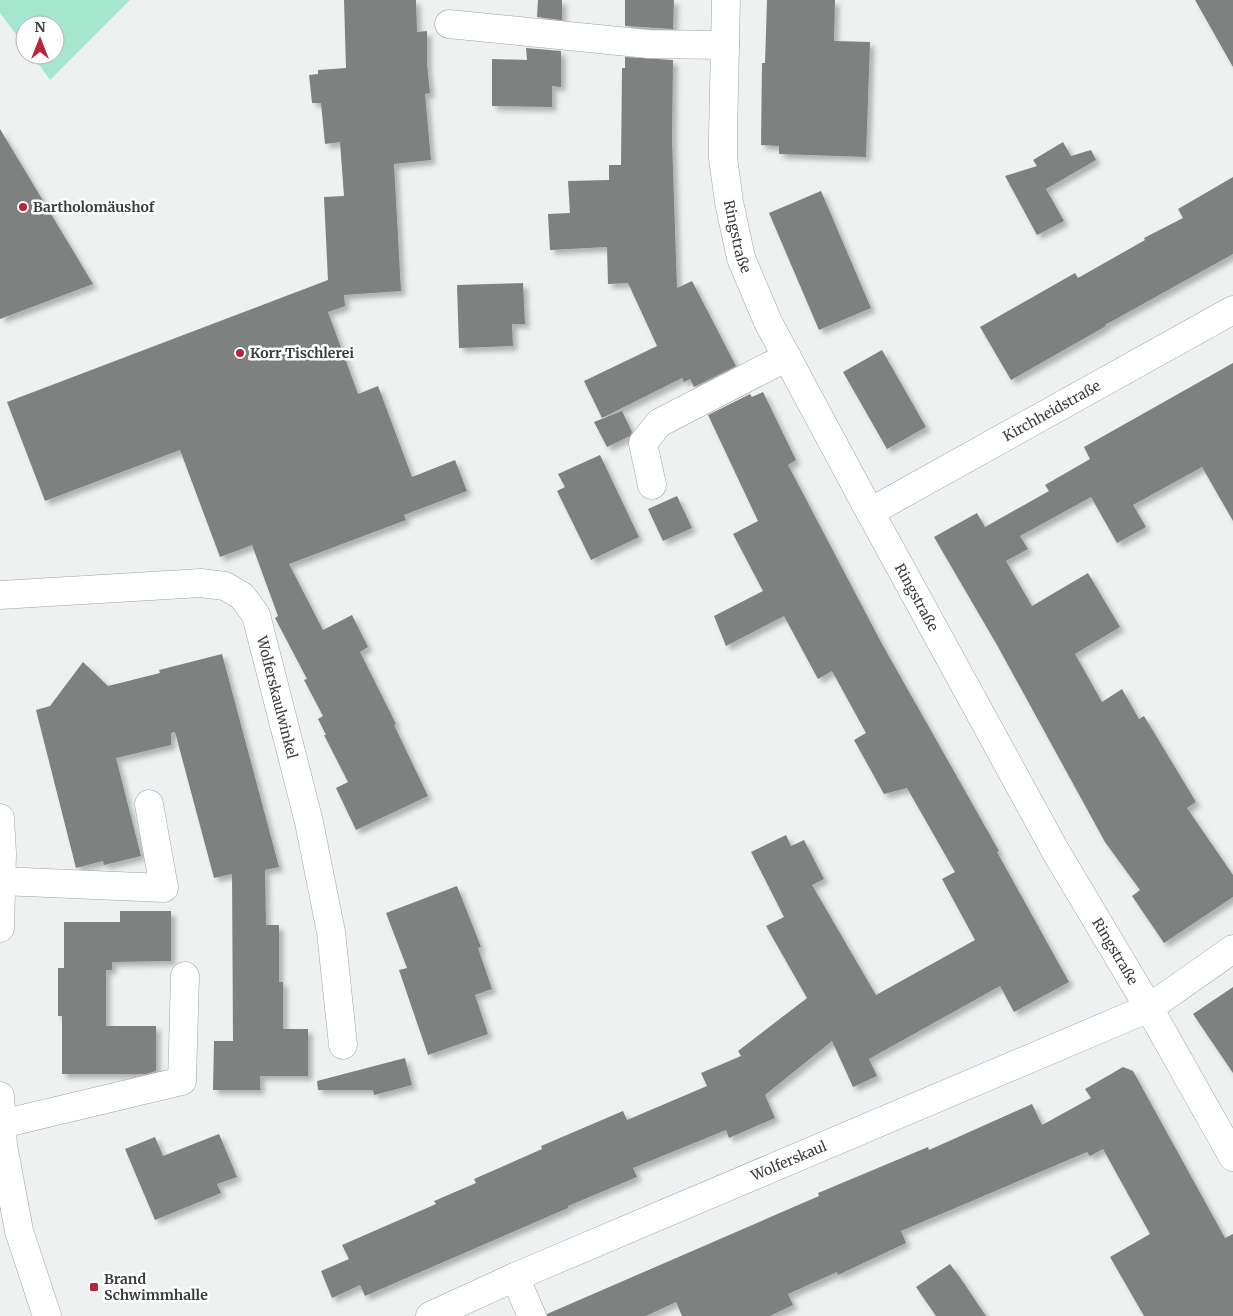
<svg xmlns="http://www.w3.org/2000/svg" width="1233" height="1316" viewBox="0 0 1233 1316" font-family="Merriweather,serif">
  <defs>
    <filter id="shadow"><feDropShadow dx="4.5" dy="4.5" stdDeviation="2.5" flood-color="#0004"/></filter>
  </defs>
  <rect width="100%" height="100%" fill="#edf2f0"/>
  <!-- green -->
  <path fill="#a5e7ce" d="M0 0H130L50 80 32 55H55V25H25V46L0 13Z"/>
  <!-- building -->
  <path fill="#7d8280" filter="url(#shadow)" d="M344 0H416L417 32 427 31V64L430 93 425 94 431 160 394 164 401 291 344 295 345 306 328 312 358 394 378 386 412 477 455 460 467 491 404 515 406 520 289 564 323 630 352 615 368 647 360 652 396 724 394 725 428 796 356 830 336 788 348 782 324 735H326L318 719 323 716 304 680 307 679 275 618 278 616 252 545 220 557 180 450 45 501 7 402 328 280 324 197 344 196 340 142 325 144 321 103H312L309 75 318 74V70L346 68Z
    M538 0H562V20L537 17Z
    M625 0H674L673 29 625 26Z
    M767 0H835L834 41 870 42 866 157 779 154V146L761 145 762 63H765Z
    M1195 0H1233V67Z
    M526 48 561 51V87L552 86V107L492 106V59L527 60Z
    M625 57 673 60 672 140 677 288 692 281 736 366 694 387 690 379 684 382 682 378 602 418 584 381 657 346 628 283 608 284 607 247 550 250 548 214 570 213 568 181 609 180V165H621L622 68H625Z
    M0 129 93 284 0 319Z
    M1063 142 1071 156 1091 150 1096 160 1046 189 1064 221 1037 235 1005 176 1037 166 1033 160Z
    M1233 177V254L1105 325 1106 326 1011 380 980 327 1075 273 1078 278 1145 240 1144 238 1183 218 1178 209Z
    M821 191 871 308 819 330 769 213Z
    M523 283 525 324H512L513 346 459 348 457 285Z
    M882 350 926 427 887 449 843 372Z
    M1233 363V521L1202 467 1133 505 1146 527 1117 543 1091 497 1020 536 1028 549 1006 561 1032 606 1088 573 1120 627 1075 654 1102 702 1122 689 1139 719 1144 716 1196 802 1187 808 1233 875V897L1164 943 1132 896 1140 890 1105 842 997 645 934 537 977 513 985 527 1049 491 1045 485 1090 459 1084 447Z
    M763 392 796 460 788 465 882 644 999 851 997 852 1069 982 1014 1012 1000 986 869 1059 877 1076 853 1087 832 1041 765 1095 775 1118 729 1138 726 1130 633 1168 637 1177 568 1206V1208L365 1296 360 1285 332 1298 321 1271 349 1259 342 1245 436 1204 434 1201 476 1183 474 1179 542 1149 541 1146 623 1111 627 1120 707 1086 701 1073 741 1056 738 1051 807 998 766 926 784 917 751 852 786 835 791 846 804 840 824 879 812 885 876 995 975 940 942 879 955 872 907 788 884 794 854 740 866 733 832 671 818 679 784 616 726 646 714 616 763 591 733 534 758 521 708 415 750 394 752 397Z
    M622 411 632 432 630 436 607 447 594 422Z
    M600 455 639 537 591 560 557 491 565 487 558 474Z
    M677 496 692 528 663 541 648 509Z
    M222 654 279 867 265 870 266 925H279V982H283V1029H308V1076H260V1090H213L214 1041H233L232 874 214 878 175 732 171 733V745L116 758 141 856 104 865 103 861 76 868 36 710 50 706 83 662 108 686 160 673 159 670Z
    M457 886 481 947 478 948 492 989 475 995 488 1034 428 1055 399 970 407 968 386 913Z
    M120 911H171V961L112 962V970H106V1026H156V1071L146 1074H62V1016H58V968H64V922H120Z
    M1233 987V1073L1193 1014Z
    M405 1058 412 1085 374 1095 373 1090H318L317 1081Z
    M1123 1067 1133 1071 1225 1238 1233 1234V1316H1144L1110 1257 1150 1234 1103 1149 1090 1156 1087 1152 901 1231 906 1243 838 1275 837 1272 788 1294 793 1305 770 1316H682L676 1302 646 1316H547V1314L819 1196 818 1193 928 1147 929 1150 1032 1104 1042 1125 1091 1098 1085 1089Z
    M219 1134 237 1177 217 1184 221 1193 155 1220 125 1149 155 1137 163 1156Z
    M950 1264 961 1279 986 1316H936L916 1287Z"/>
  <g fill="none" stroke-linecap="round" stroke-linejoin="round">
    <defs>
      <g id="minor">
        <path id="s1" d="M726 0 723 136V158L729 202 741 258 768 322 870 512 1056 852 1149 1008 1233 1157"/>
        <path d="M449 24 648 44 725 45"/>
        <path d="M652 485 643 443 659 423 787 357"/>
        <path id="s2" d="M870 512 1233 310"/>
        <path id="s3" d="M0 595 201 583 225 586 242 596 256 615 309 822 331 932 343 1045"/>
        <path d="M0 818 2 853 0 928"/>
        <path d="M1 881 164 888 149 804"/>
        <path d="M0 1096 3 1145 19 1231 47 1316"/>
        <path d="M2 1124 182 1081 185 976"/>
        <path d="M515 1277 532 1316"/>
        <path id="s4" d="M430 1316 515 1277 1149 1008 1233 949"/>
      </g>
    </defs>
    <!-- minor casing -->
    <use href="#minor" stroke="#9ea3a1" stroke-width="29"/>
    <!-- minor -->
    <use href="#minor" stroke="#fff" stroke-width="28"/>
  </g>
  <!-- markers -->
  <g fill="#b7253b" stroke="#fff" stroke-width="2">
    <circle cx="23" cy="207" r="5"/>
    <circle cx="240" cy="353" r="5"/>
    <rect x="89" y="1282" width="10" height="10" rx="2.5"/>
  </g>
  <g text-anchor="middle" dominant-baseline="central" stroke-width="5" stroke-linejoin="round" paint-order="stroke">
    <!-- poi labels -->
    <g font-size="14" font-weight="bold" fill="#3b3d3d" stroke="#fff" text-anchor="start">
      <text x="33" y="207">Bartholomäushof</text>
      <text x="250" y="353">Korr Tischlerei</text>
      <text x="104" y="1279">Brand<tspan x="104" dy="16">Schwimmhalle</tspan></text>
    </g>
    <!-- street labels -->
    <g font-size="14" fill="#3b3d3d" stroke="#fff">
      <text stroke="none"><textPath href="#s1" startOffset="238">Ringstraße</textPath></text>
      <text stroke="none"><textPath href="#s2" startOffset="208">Kirchheidstraße</textPath></text>
      <text stroke="none"><textPath href="#s1" startOffset="642">Ringstraße</textPath></text>
      <text stroke="none"><textPath href="#s3" startOffset="354">Wolferskaulwinkel</textPath></text>
      <text stroke="none"><textPath href="#s1" startOffset="1048">Ringstraße</textPath></text>
      <text stroke="none"><textPath href="#s4" startOffset="391">Wolferskaul</textPath></text>
    </g>
  </g>
  <!-- north arrow -->
  <g transform="translate(40 40)"><circle r="24" fill="#ffffff" stroke="#b1b1b1"/>
  <path d="M0-4L9 19L0 12L-9 19Z" fill="#b7253b"/>
  <text y="-8" font-size="14" font-weight="bold" text-anchor="middle" fill="#3b3d3d">N</text>
  </g>
</svg>
